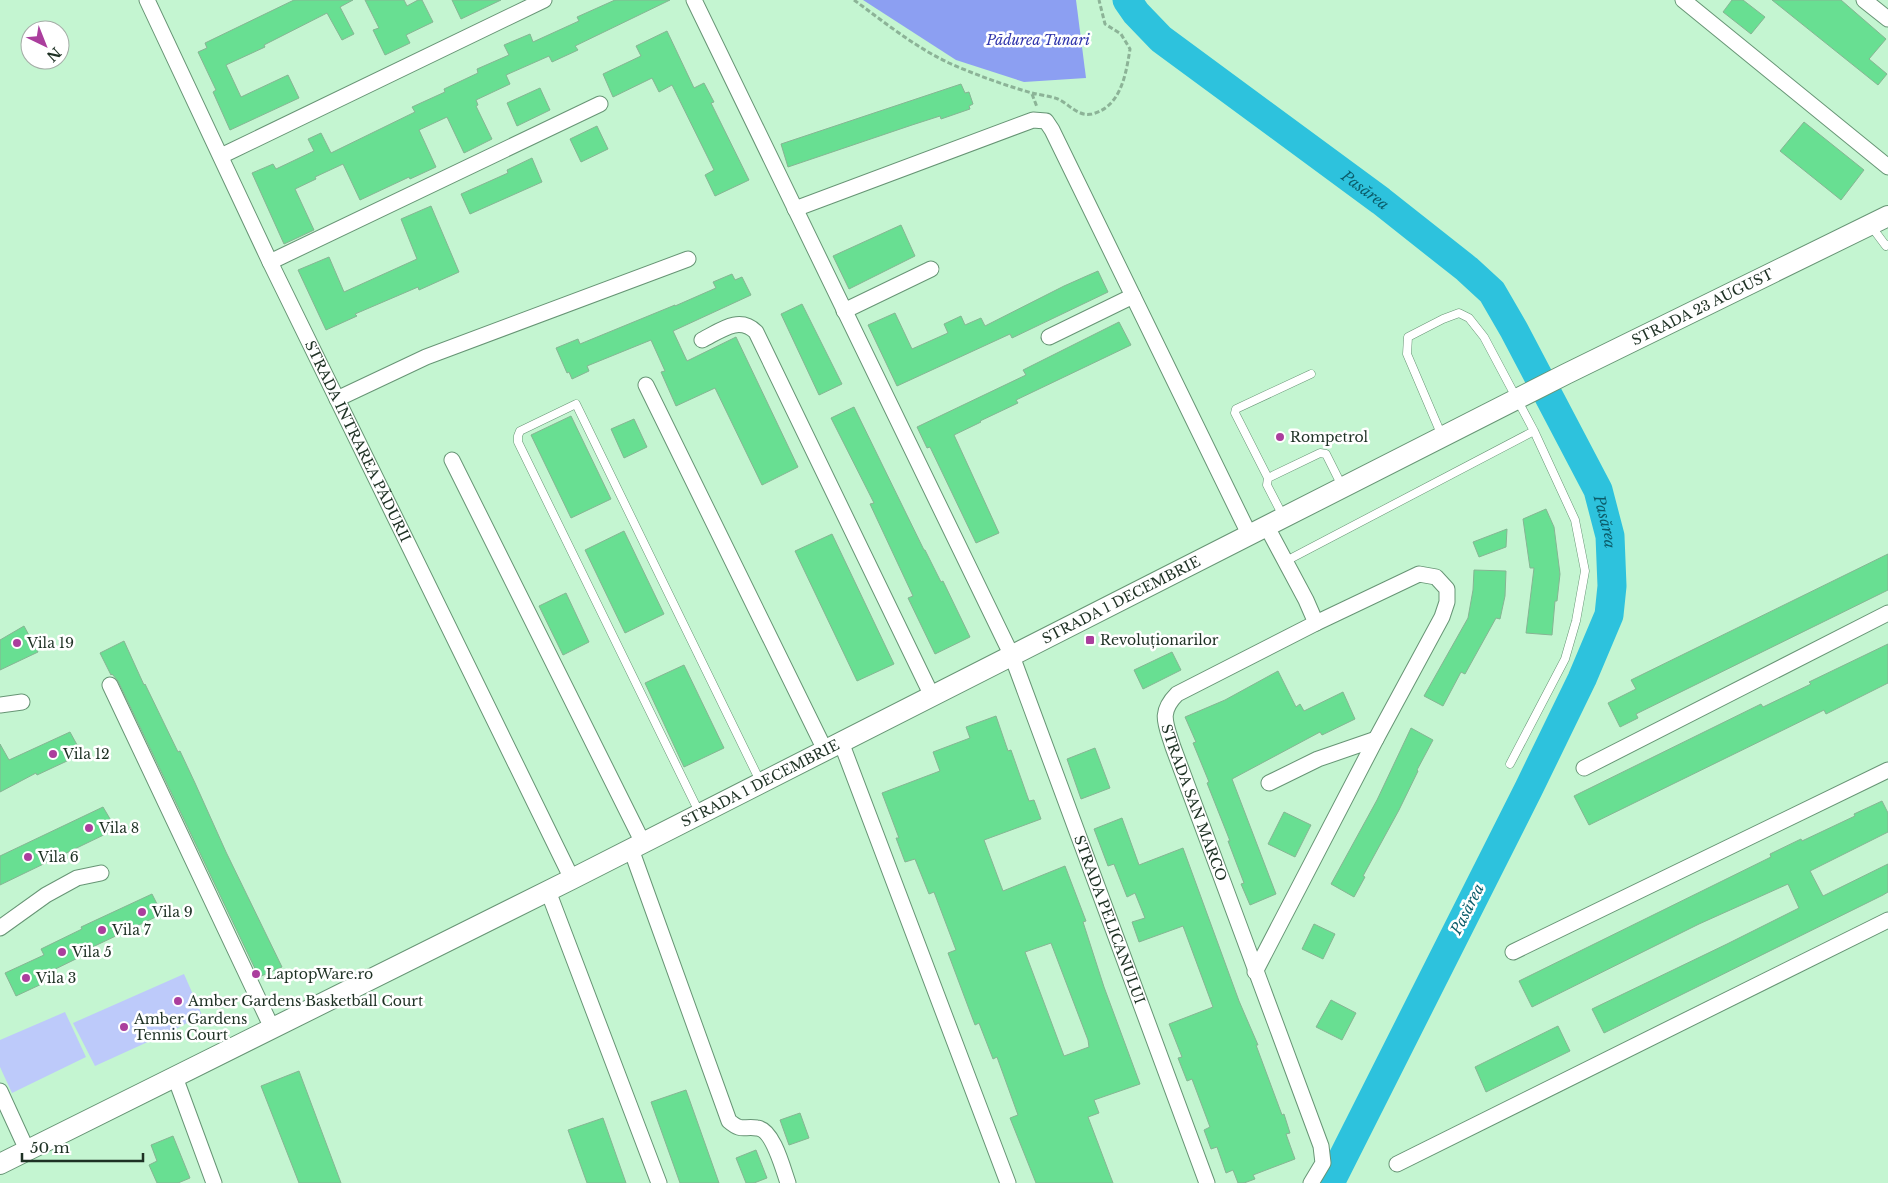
<svg xmlns="http://www.w3.org/2000/svg" width="1888" height="1183" viewBox="0 0 1888 1183" font-family="'Libre Baskerville',serif">
  <rect width="100%" height="100%" fill="#c4f5d1"/>
  <!-- green -->
  <path fill="#bdcafa" d="M184 974 202 1015 174 1030 95 1066 73 1023Z
    M65 1012 86 1057 12 1093 0 1067V1040Z"/>
  <!-- forest -->
  <path fill="#8c9ff2" d="M863 0H1076L1086 78 1024 82 956 60Z"/>
  <g fill="none" stroke-linecap="round" stroke-linejoin="round">
    <!-- river -->
    <path stroke="#2dc2dd" stroke-width="29" id="s1" d="M1127 0 1136 13 1161 39 1381 201 1467 269 1492 292 1514 330 1598 490 1610 536 1612 586 1609 615 1582 679 1529 788 1330 1183"/>
  </g>
  <!-- building -->
  <path fill="#68df92" stroke="#86b593" fill-rule="evenodd" d="M294 0H353L340 7 354 34 342 40 327 13 264 45 265 47 226 65 241 97 288 75 299 98 230 130 213 92 216 90 198 52 207 48 205 43Z
    M365 0H404L407 6 418 0H422L433 22 406 35 410 43 385 55 373 30 379 28Z
    M452 0H501L461 19Z
    M615 0H670L575 46 578 50 552 62 549 56 506 75 510 84 476 100 478 105 476 106 492 139 464 153 447 117 419 130 436 167 410 179 409 177 360 200 343 164 315 177 316 179 295 189 314 230 284 244 252 173 273 164 276 169 314 151 308 139 321 133 331 153 415 112 412 107 445 92 444 89 478 73 477 69 509 55 504 45 530 34 533 42 579 21 577 17Z
    M1732 0H1743L1765 17 1751 34 1723 12Z
    M1772 0H1841L1886 39 1869 59 1887 74 1878 85Z
    M667 31 694 88 704 83 714 102 711 103 749 180 715 196 705 175 714 170 672 85 659 92 652 78 613 97 603 74 641 56 636 46Z
    M961 84 965 93 969 92 973 104 969 106 970 109 941 119 940 116 912 125 788 167 781 144Z
    M540 88 550 110 517 126 507 103Z
    M1804 122 1864 170 1841 200 1780 151Z
    M597 126 608 149 581 162 570 139Z
    M532 158 542 182 470 214 461 194 508 173 507 170Z
    M431 206 459 272 419 290 418 287 355 314 357 316 326 330 298 270 329 257 344 292 417 259 401 219Z
    M901 225 915 256 849 289 833 256Z
    M1098 271 1108 292 1012 338 1010 334 897 386 868 325 895 313 912 349 948 333 944 324 961 316 965 325 981 318 985 326 1064 286Z
    M732 274 735 280 742 277 751 295 673 331 687 361 736 337 798 467 762 485 715 388 676 406 661 372 665 371 651 340 587 366 589 371 572 379 569 372 567 373 556 348 578 339 580 344 675 305V306L716 288 713 282Z
    M802 304 842 384 819 395 781 314Z
    M1119 322 1131 345 1016 400 1018 403 980 421 981 422 954 435 999 533 976 543 930 447 927 448 917 427 1026 375 1023 370Z
    M854 407 924 550H925L941 582 943 581 970 637 935 654 908 598 913 596 870 504 874 503 831 418Z
    M571 416 611 499 571 518 531 435Z
    M634 419 647 447 624 458 611 429Z
    M1546 509 1554 527 1560 574 1557 601H1555L1552 635 1526 633 1534 568H1530L1523 519Z
    M1507 529 1506 547 1479 557 1473 542Z
    M624 531 664 614 625 633 585 550Z
    M832 534 894 664 857 681 795 551Z
    M1888 554V590L1636 714 1638 718 1620 727 1608 703 1636 689 1631 680Z
    M1474 570 1506 571 1505 596 1500 619 1496 618 1465 674 1461 672 1443 706 1424 696 1468 618 1473 590Z
    M566 593 589 642 563 655 539 606Z
    M24 626 38 652 0 670V640Z
    M124 641 144 685 145 684 178 752 180 751 195 783 226 852 282 967 259 977 118 681 112 674 111 675 100 653Z
    M1888 644V683L1826 714 1824 710 1589 825 1574 796 1761 704 1763 707 1811 684 1809 682Z
    M1172 652 1181 670 1143 689 1134 670Z
    M684 665 724 748 684 767 645 683Z
    M1278 671 1296 707 1300 704 1304 711 1343 692 1355 719 1322 735 1320 732 1232 779 1276 894 1250 905 1241 884 1244 883 1228 841H1230L1207 783 1209 782 1193 743 1196 742 1185 717 1225 700Z
    M996 716 1008 751 1011 750 1029 801 1034 800 1041 819 984 840 1003 891 1065 866 1086 921 1083 922 1104 987 1140 1084 1094 1100 1099 1113 1088 1117 1113 1183H1036L1010 1118 1018 1115 997 1057 993 1059 979 1023 975 1025 948 953 956 950 934 892 929 894 915 859 905 862 896 838H899L882 793 940 771 933 752 970 738 966 727ZM1051 943 1088 1040 1089 1047 1064 1056 1025 952Z
    M1411 728 1433 740 1417 770 1418 771 1399 810 1363 876 1365 877 1354 897 1331 884 1377 800Z
    M70 732 82 754 37 775 36 773 0 792V744L9 760Z
    M1095 748 1110 788 1081 799 1067 759Z
    M1882 801 1888 813V832L1810 871 1823 896 1888 864V892L1883 895 1604 1033 1592 1009 1727 944 1799 908 1788 884 1699 924 1532 1007 1519 981 1771 857 1770 854 1801 839 1802 841 1855 816 1854 814Z
    M103 807 116 829 0 885V856Z
    M1284 812 1311 825 1295 857 1268 844Z
    M1122 818 1139 865 1183 848 1239 1001 1258 1045H1256L1282 1115 1284 1114 1290 1133 1286 1134 1295 1159 1253 1175 1255 1179 1244 1183H1238L1233 1170 1226 1173 1217 1147 1211 1149 1204 1130 1210 1127 1192 1079 1187 1081 1178 1058 1182 1057 1169 1024 1213 1007 1183 926 1139 942 1132 922 1145 918 1135 893 1127 897 1114 864 1108 866 1094 829Z
    M152 894 162 914 82 952 84 955 43 975 46 982 16 996 5 973 44 955 41 949 82 929 81 927Z
    M1314 924 1335 934 1323 959 1302 949Z
    M1331 1000 1356 1013 1342 1040 1316 1027Z
    M1558 1026 1570 1051 1486 1092 1475 1067Z
    M299 1071 341 1183H299L261 1086Z
    M686 1090 719 1183H680L651 1102Z
    M800 1113 809 1138 789 1145 780 1120Z
    M603 1118 626 1183H587L568 1130Z
    M173 1136 190 1178 178 1183H157L149 1165 157 1161 151 1145Z
    M756 1150 767 1178 754 1183H746L736 1158Z"/>
  <g fill="none" stroke-linecap="round" stroke-linejoin="round">
    <defs>
      <path id="lane" d="M1871 226 1886 246 1888 245
        M1442 436 1407 354 1408 337 1443 319 1459 313 1469 318 1484 337 1534 431
        M1268 478 1235 413 1236 409 1311 374
        M1283 516 1267 485 1268 478 1320 453 1326 454 1342 486
        M1286 561 1534 431 1575 520 1585 571 1576 621 1565 659 1510 764
        M700 814 518 442V436L520 431 576 404 760 781"/>
      <g id="street">
        <path id="s2" d="M147 0 270 262 572 879"/>
        <path id="s3" d="M694 0 1012 656 1207 1183"/>
        <path d="M1683 0 1888 167"/>
        <path d="M1864 0 1888 19"/>
        <path d="M221 156 544 0"/>
        <path d="M795 209 1033 120 1046 121 1052 130 1250 536"/>
        <path d="M270 262 600 104"/>
        <path d="M844 311 931 269"/>
        <path d="M1049 337 1133 296"/>
        <path d="M702 340C720 331 739 315 756 332L932 696"/>
        <path d="M646 385 825 750"/>
        <path d="M337 399 426 357 688 259"/>
        <path d="M452 460 643 843"/>
        <path id="s4" d="M1267 527 1306 600 1316 623 1177 694C1158 713 1166 724 1173 747L1321 1146 1323 1163 1311 1183"/>
        <path d="M110 685 272 1028"/>
        <path d="M0 705 22 702"/>
        <path d="M841 742 1008 1183"/>
        <path d="M1584 768 1888 613"/>
        <path d="M1269 783 1318 759 1376 739"/>
        <path d="M631 849 729 1121C742 1132 743 1126 757 1128 773 1129 783 1169 788 1183"/>
        <path d="M548 891 659 1183"/>
        <path d="M0 928 46 895 77 878 101 873"/>
        <path d="M1513 952 1888 770"/>
        <path d="M1255 972 1376 739 1442 617 1447 602V589L1436 577 1419 574 1316 623"/>
        <path d="M175 1077 214 1183"/>
        <path d="M0 1091 27 1150"/>
        <path d="M1397 1164 1888 920"/>
      </g>
      <g id="secondary">
        <path id="s5" d="M0 1164 572 879 1566 374 1888 216"/>
      </g>
    </defs>
    <!-- lane casing -->
    <use href="#lane" stroke="#679575" stroke-width="9"/>
    <!-- street casing -->
    <use href="#street" stroke="#679575" stroke-width="17"/>
    <!-- secondary casing -->
    <use href="#secondary" stroke="#679575" stroke-width="22"/>
    <!-- path -->
    <path stroke="#8cb397" stroke-width="3" stroke-dasharray="5 2.5" stroke-linecap="butt" d="M854 0C884 22 915 47 949 63 976 75 1004 85 1032 93 1040 95 1050 96 1058 99 1069 104 1078 117 1092 114 1121 107 1126 74 1130 49L1121 34 1105 24 1099 0
      M1032 94 1037 107"/>
    <!-- lane -->
    <use href="#lane" stroke="#fff" stroke-width="8"/>
    <!-- street -->
    <use href="#street" stroke="#fff" stroke-width="15"/>
    <!-- secondary -->
    <use href="#secondary" stroke="#fff" stroke-width="20"/>
  </g>
  <!-- markers -->
  <g fill="#ab3e9d" stroke="#fff" stroke-width="2">
    <circle cx="1280" cy="437" r="5"/>
    <rect x="1085" y="635" width="10" height="10" rx="2.5"/>
    <circle cx="17" cy="643" r="5"/>
    <circle cx="53" cy="754" r="5"/>
    <circle cx="89" cy="828" r="5"/>
    <circle cx="28" cy="857" r="5"/>
    <circle cx="142" cy="912" r="5"/>
    <circle cx="102" cy="930" r="5"/>
    <circle cx="62" cy="952" r="5"/>
    <circle cx="256" cy="974" r="5"/>
    <circle cx="26" cy="978" r="5"/>
    <circle cx="178" cy="1001" r="5"/>
    <circle cx="124" cy="1027" r="5"/>
  </g>
  <g text-anchor="middle" dominant-baseline="central" stroke-width="5" stroke-linejoin="round" paint-order="stroke">
    <!-- park labels -->
    <g font-size="14" font-style="italic" fill="#3136ac" stroke="#fff">
      <text x="1038" y="40">Pădurea Tunari</text>
    </g>
    <!-- street labels -->
    <g font-size="14" fill="#1e3124" stroke="#fff">
      <text stroke="none"><textPath href="#s5" startOffset="1906">STRADA 23 AUGUST</textPath></text>
      <text stroke="none"><textPath href="#s2" startOffset="489">STRADA INTRAREA PĂDURII</textPath></text>
      <text stroke="none"><textPath href="#s5" startOffset="1255">STRADA 1 DECEMBRIE</textPath></text>
      <text stroke="none"><textPath href="#s5" startOffset="850">STRADA 1 DECEMBRIE</textPath></text>
      <text stroke="none"><textPath href="#s4" startOffset="381">STRADA SAN MARCO</textPath></text>
      <text stroke="none"><textPath href="#s3" startOffset="1010">STRADA PELICANULUI</textPath></text>
    </g>
    <!-- poi labels -->
    <g font-size="14" fill="#1e3124" stroke="#fff" text-anchor="start">
      <text x="1290" y="437">Rompetrol</text>
      <text x="1100" y="640">Revoluționarilor</text>
      <text x="27" y="643">Vila 19</text>
      <text x="63" y="754">Vila 12</text>
      <text x="99" y="828">Vila 8</text>
      <text x="38" y="857">Vila 6</text>
      <text x="152" y="912">Vila 9</text>
      <text x="112" y="930">Vila 7</text>
      <text x="72" y="952">Vila 5</text>
      <text x="266" y="974">LaptopWare.ro</text>
      <text x="36" y="978">Vila 3</text>
      <text x="188" y="1001">Amber Gardens Basketball Court</text>
      <text x="134" y="1019">Amber Gardens<tspan x="134" dy="16">Tennis Court</tspan></text>
    </g>
    <!-- water labels -->
    <g font-size="15" font-style="italic" fill="#0b5c6a" stroke="#fff">
      <text stroke="none"><textPath href="#s1" startOffset="306">Pasărea</textPath></text>
      <text stroke="none"><textPath href="#s1" startOffset="726">Pasărea</textPath></text>
      <text transform="translate(1467 909) rotate(-63)">Pasărea</text>
    </g>
  </g>
  <!-- north arrow -->
  <g transform="translate(45 45) rotate(137)"><circle r="24" fill="#ffffff" stroke="#a5ada7"/>
  <path d="M0-4L9 19L0 12L-9 19Z" fill="#ab3e9d"/>
  <text y="-8" font-size="14" font-weight="bold" text-anchor="middle" fill="#1e3124">N</text>
  </g>
  <!-- scale -->
  <path d="M22 1153v8h121v-8" fill="none" stroke="#1e3124" stroke-width="2.5"/>
  <text x="30" y="1153" font-size="15" fill="#1e3124" stroke="#ffffff" stroke-width="4" paint-order="stroke">50 m</text>
</svg>
